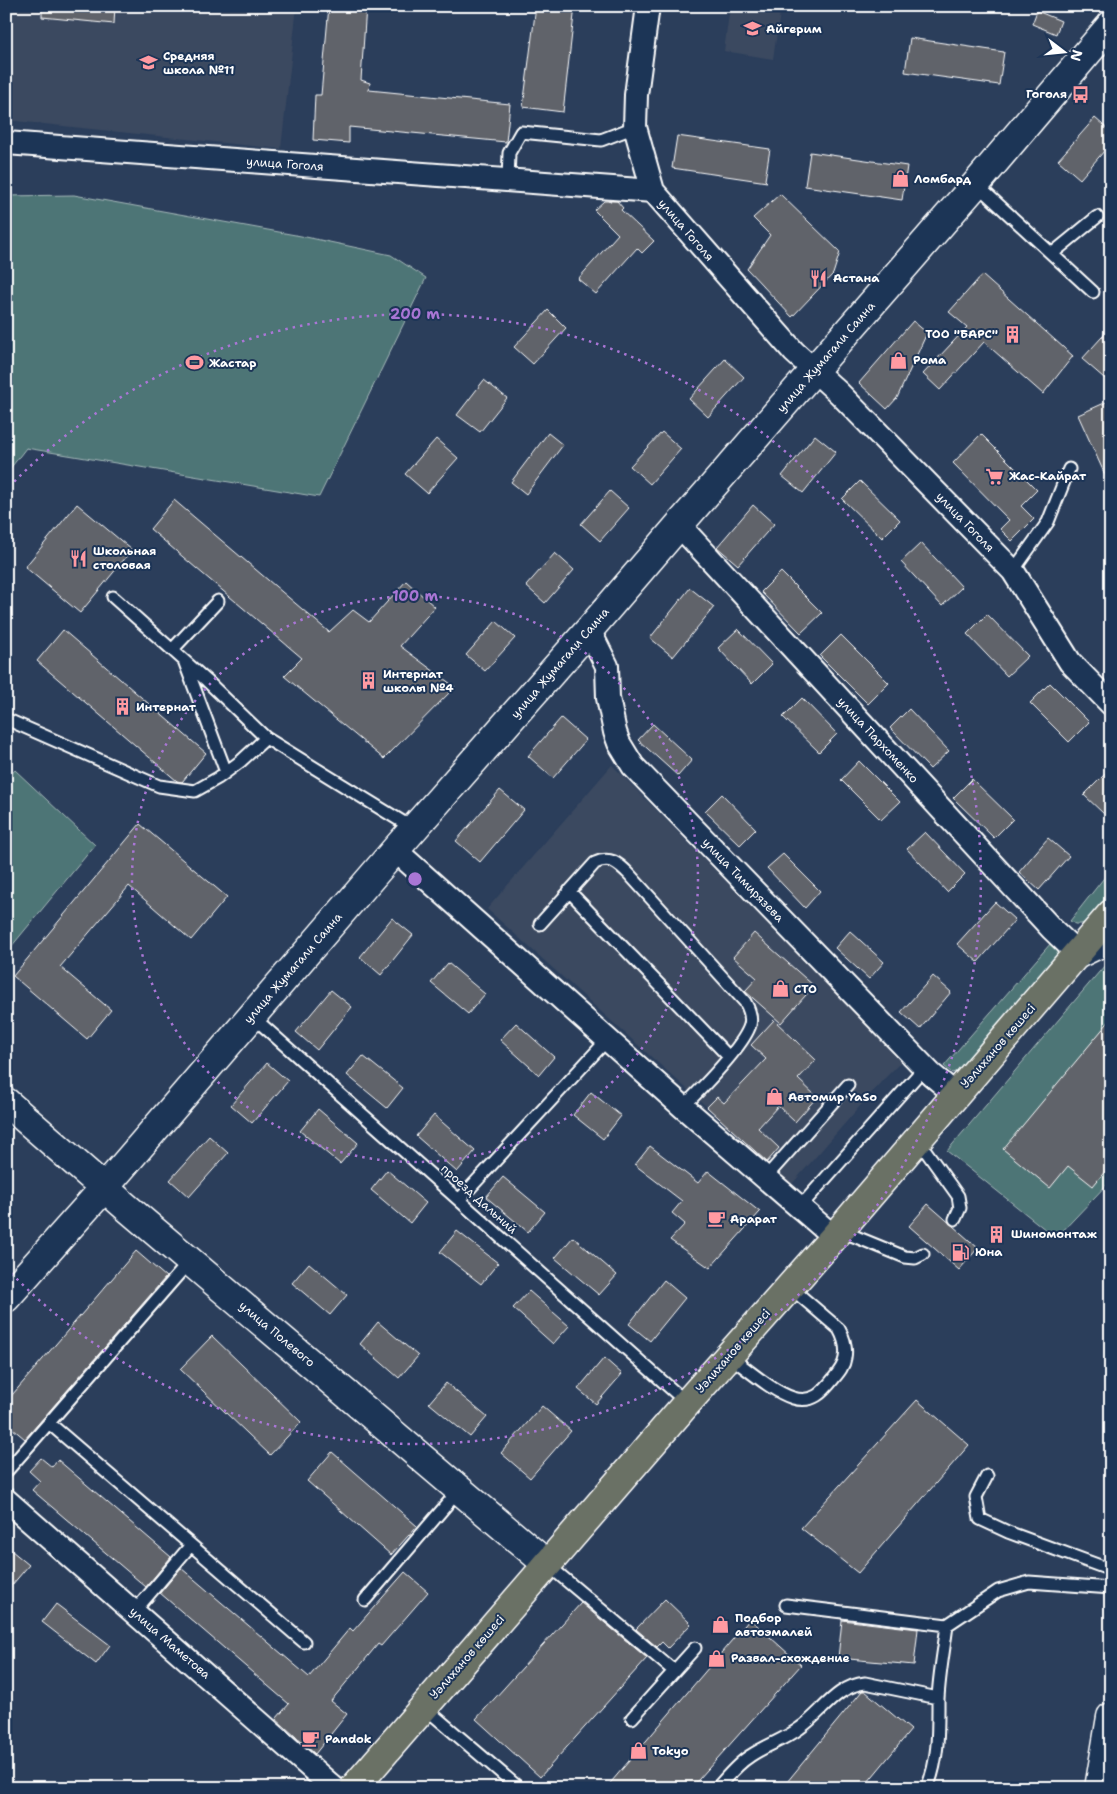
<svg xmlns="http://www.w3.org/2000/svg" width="1117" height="1794" viewBox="0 0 1117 1794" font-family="'Shantell Sans',sans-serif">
  <rect width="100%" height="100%" fill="#2b3e5b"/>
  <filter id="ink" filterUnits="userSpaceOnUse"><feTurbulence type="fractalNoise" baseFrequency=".02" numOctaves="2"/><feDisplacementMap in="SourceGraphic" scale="10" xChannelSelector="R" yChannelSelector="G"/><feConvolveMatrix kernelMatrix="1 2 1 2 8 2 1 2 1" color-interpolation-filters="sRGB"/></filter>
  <g filter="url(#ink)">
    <!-- built -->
    <path fill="#3b4960" d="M6 6H297L281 149 6 120Z
      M730 6H781L773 59 724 51Z
      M612 765 902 1061 881 1082 792 1184 765 1163 707 1107 487 909Z"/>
    <!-- green -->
    <path fill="#4e7476" stroke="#a6baba" d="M74 195 301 236 391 255 426 278 319 497 26 448 6 474V196Z
      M15 770 95 845 6 953V780Z
      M1111 869V892L1089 921 1081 924H1075L1070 921Z
      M1051 943 1061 951 958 1071 952 1073 944 1066Z
      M1111 958V1180L1056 1238 947 1151Z"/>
    <!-- building -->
    <path fill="#61646b" stroke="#fff" d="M42 6H115L114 24 42 17Z
      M329 6H366L361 80 370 83 369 90 510 104 506 142 349 127V143L313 140 315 95H321Z
      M536 6H575L563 112 523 107Z
      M1037 11 1061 21 1056 34 1032 24Z
      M910 38 1004 52 999 85 905 72Z
      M1095 118 1111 132V143L1080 179 1058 160Z
      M677 136 770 149 765 180 767 182 672 168Z
      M810 152 907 166 902 200 805 186Z
      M780 194 840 252 833 274 792 317 747 269 770 235 753 218Z
      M604 201H617L623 208 621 210 654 241 642 253 637 248 596 294 578 279 618 234 594 210Z
      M982 275 1073 356 1043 394 984 342 940 390 923 374 967 327 949 312Z
      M548 310 566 328 533 364 514 347Z
      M913 321 927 333 897 398 887 409 859 383Z
      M1111 327V384L1082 359Z
      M725 359 744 377 708 417 689 399Z
      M484 380 507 398 480 432 457 415Z
      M1111 400V488L1078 415Z
      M662 432 681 449 650 484 630 466Z
      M548 433 563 445 526 494 511 482Z
      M981 434 1037 490 1021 506 1034 519 1012 541 1000 529 1009 520 953 463Z
      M815 435 836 452 803 493 782 476Z
      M436 439 458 458 427 493 405 474Z
      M860 481 900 520 882 538 842 499Z
      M610 491 629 508 600 541 581 524Z
      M174 500 329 632 353 610 369 622 406 581 435 607 400 646 455 687 384 759 284 676 302 658 150 529Z
      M77 504 132 550 80 613 25 567Z
      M753 505 774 524 738 565 717 547Z
      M921 543 962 587 942 606 901 562Z
      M555 553 574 570 545 603 526 586Z
      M781 572 822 613 801 633 761 592Z
      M690 588 714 607 673 657 650 638Z
      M987 614 1028 656 1007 676 967 634Z
      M496 621 515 638 485 671 466 655Z
      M738 629 772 664 752 684 718 648Z
      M63 630 206 753 182 782 177 781 37 661Z
      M841 635 889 683 868 704 820 656Z
      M1050 683 1089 722 1069 742 1030 703Z
      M802 698 837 734 819 752 783 717Z
      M909 709 949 751 930 769 890 728Z
      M561 718 586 740 553 778 528 756Z
      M653 724 692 760 678 776 638 740Z
      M859 761 900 802 881 820 841 780Z
      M1111 768V807L1104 814 1084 795Z
      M972 779 1013 819 994 838 953 798Z
      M500 790 524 810 480 862 456 841Z
      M722 794 756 829 740 845 705 811Z
      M140 824 227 897 191 940 129 886 60 967 111 1010 87 1039 13 976Z
      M925 832 965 874 947 892 907 849Z
      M1048 838 1069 856 1039 890 1019 872Z
      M783 854 820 891 805 908 767 868Z
      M995 902 1015 920 978 962 957 944Z
      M392 918 413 935 381 975 360 957Z
      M850 931 884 962 869 979 835 948Z
      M754 933 814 986 781 1023 745 991 757 978 733 957Z
      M448 963 485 994 468 1014 431 983Z
      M933 976 951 992 920 1029 901 1012Z
      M331 990 352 1007 317 1050 296 1032Z
      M1111 1019V1164L1093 1186 1068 1166 1050 1188 1003 1149Z
      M774 1020 816 1060 798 1079 817 1097 795 1122 778 1106 758 1128 779 1148 767 1162 707 1107 717 1097 724 1103 766 1059 751 1045Z
      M516 1023 554 1057 539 1075 500 1040Z
      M363 1056 403 1088 387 1108 347 1075Z
      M267 1063 288 1081 252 1123 231 1105Z
      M591 1092 621 1116 603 1139 573 1115Z
      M318 1109 358 1143 340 1164 300 1131Z
      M434 1115 475 1151 457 1172 416 1136Z
      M209 1136 228 1153 189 1197 170 1180Z
      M650 1146 698 1183 708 1171 760 1212 710 1268 670 1240 685 1224 672 1213 682 1201 635 1165Z
      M387 1170 426 1203 410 1223 371 1190Z
      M503 1177 545 1212 528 1232 486 1197Z
      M928 1204 978 1248 959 1270 909 1226Z
      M457 1231 498 1263 481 1284 440 1252Z
      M573 1237 617 1275 599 1295 555 1258Z
      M136 1251 166 1277 25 1439 6 1423V1402Z
      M309 1263 347 1295 330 1315 292 1283Z
      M664 1280 685 1298 650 1341 629 1324Z
      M529 1291 569 1326 553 1344 513 1308Z
      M378 1322 418 1356 399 1378 360 1344Z
      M212 1336 301 1422 270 1455 180 1369Z
      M604 1358 622 1374 596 1404 578 1389Z
      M446 1383 487 1417 470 1437 429 1403Z
      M917 1400 969 1445 858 1573 801 1528Z
      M542 1406 571 1431 530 1478 501 1453Z
      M332 1452 417 1526 391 1555 307 1481Z
      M41 1458 52 1467 58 1460 171 1557 146 1587 32 1490 40 1481 29 1471Z
      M6 1546 29 1565 6 1592Z
      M181 1568 309 1677 350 1628 353 1631 405 1572 428 1592 381 1646 378 1644 331 1701 347 1714 315 1754 276 1719 289 1704 160 1593Z
      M665 1599 691 1624 668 1648 662 1642 657 1647 636 1629Z
      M581 1603 647 1658 540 1777 476 1719Z
      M56 1604 110 1645 96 1664 42 1622Z
      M750 1619 801 1665 691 1788H606Z
      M842 1620 918 1629 914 1665 838 1658Z
      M862 1691H865L911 1730 863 1788H782Z"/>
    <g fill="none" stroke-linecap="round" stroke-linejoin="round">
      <defs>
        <path id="service" d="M508 181 509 153 521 132 601 140 635 127
          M976 184 1093 292
          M1053 253 1097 217
          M1013 571 1048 522 1069 469
          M113 597 207 681 266 738 414 829
          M172 650 218 601
          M185 663 226 772
          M6 719 159 786 195 791 218 778 241 761 266 738
          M569 891 729 1057
          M540 924 595 863C610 856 618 863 629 874L745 1002C749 1009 752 1017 750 1025 744 1046 700 1090 683 1107
          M252 1016 687 1403
          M918 1140 958 1196 960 1208 955 1219
          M766 1177 848 1085
          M459 1200 607 1040
          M800 1207 924 1068
          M839 1230 905 1257 915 1258 923 1254
          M729 1356C746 1368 773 1392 793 1398 813 1404 823 1392 834 1378 839 1372 844 1366 845 1358 847 1348 844 1338 839 1329L790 1287
          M49 1423 304 1642
          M6 1472 190 1261
          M987 1476 976 1497 980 1519 1008 1532 1111 1570
          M548 1565 674 1671
          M365 1600 460 1489
          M786 1605 947 1625
          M134 1612 191 1545
          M424 1707 519 1788
          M632 1718 695 1648
          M717 1788C727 1777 737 1764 750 1756 766 1745 784 1740 800 1728 822 1713 836 1686 865 1683L938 1698
          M927 1788C939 1759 938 1730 938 1699 939 1675 944 1650 947 1625L998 1591 1029 1582 1111 1588"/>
        <path id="minor" d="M648 6 636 95 635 127 653 191
          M6 143 653 191 794 352 839 393 1013 571 1070 662 1111 704
          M679 525 1052 929 1078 954
          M589 630 607 666 608 698 615 732 619 743 633 766 931 1074 956 1095
          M395 850 683 1107 834 1237
          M6 1500 334 1788"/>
        <path id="tertiary" d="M1078 954 1111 938
          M6 1102 125 1206 548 1565
          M6 1298 105 1187 395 850 589 630 679 525 976 184 1111 25
          M1099 1788 1111 1717"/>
        <path id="trunk" d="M354 1788 687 1403 834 1237 1111 914"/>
      </defs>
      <!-- service casing -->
      <use href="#service" stroke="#fff" stroke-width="15"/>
      <!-- minor casing -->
      <use href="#minor" stroke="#fff" stroke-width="26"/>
      <!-- tertiary casing -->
      <use href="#tertiary" stroke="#fff" stroke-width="31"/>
      <!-- trunk casing -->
      <use href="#trunk" stroke="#fff" stroke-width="31"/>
      <!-- service -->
      <use href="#service" stroke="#1d3557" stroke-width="11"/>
      <!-- minor -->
      <use href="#minor" stroke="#1d3557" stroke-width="22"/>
      <!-- tertiary -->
      <use href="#tertiary" stroke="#1d3557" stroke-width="28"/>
      <!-- trunk -->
      <use href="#trunk" stroke="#6b7165" stroke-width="28"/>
    </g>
  </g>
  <!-- distance rings -->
  <g fill="none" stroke="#a976d5" stroke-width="2.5" stroke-dasharray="2.5 5">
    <circle cx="415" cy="879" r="283"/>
    <path d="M9 487A565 565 0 1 1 9 1271"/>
  </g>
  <!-- icons -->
  <defs>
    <symbol id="school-bare" viewBox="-9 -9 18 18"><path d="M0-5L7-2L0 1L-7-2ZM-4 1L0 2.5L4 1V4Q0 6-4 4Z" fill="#ff9aa2" stroke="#1d3557" stroke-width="2.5" paint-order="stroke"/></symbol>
    <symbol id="bus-bare" viewBox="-9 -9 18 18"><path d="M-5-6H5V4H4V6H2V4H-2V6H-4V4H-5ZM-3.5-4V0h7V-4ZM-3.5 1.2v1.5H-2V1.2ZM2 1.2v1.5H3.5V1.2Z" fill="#ff9aa2" stroke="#1d3557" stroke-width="2.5" paint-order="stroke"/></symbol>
    <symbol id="shop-bare" viewBox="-9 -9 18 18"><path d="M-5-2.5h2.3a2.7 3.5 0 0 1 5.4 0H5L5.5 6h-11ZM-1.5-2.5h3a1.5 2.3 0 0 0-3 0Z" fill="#ff9aa2" stroke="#1d3557" stroke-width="2.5" paint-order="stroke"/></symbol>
    <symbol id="restaurant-bare" viewBox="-9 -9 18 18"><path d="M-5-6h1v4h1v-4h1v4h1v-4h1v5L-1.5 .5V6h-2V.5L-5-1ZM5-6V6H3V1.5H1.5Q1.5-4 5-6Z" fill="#ff9aa2" stroke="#1d3557" stroke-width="2.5" paint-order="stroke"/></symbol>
    <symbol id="building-bare" viewBox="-9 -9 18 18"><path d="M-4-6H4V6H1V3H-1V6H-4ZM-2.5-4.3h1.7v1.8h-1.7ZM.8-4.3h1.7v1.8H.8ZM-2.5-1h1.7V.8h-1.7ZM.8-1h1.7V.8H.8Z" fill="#ff9aa2" stroke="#1d3557" stroke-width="2.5" paint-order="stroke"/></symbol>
    <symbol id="stadium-bare" viewBox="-9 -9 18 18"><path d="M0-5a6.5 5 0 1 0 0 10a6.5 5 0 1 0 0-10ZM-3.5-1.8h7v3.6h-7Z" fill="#ff9aa2" stroke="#1d3557" stroke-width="2.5" paint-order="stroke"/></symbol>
    <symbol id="supermarket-bare" viewBox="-9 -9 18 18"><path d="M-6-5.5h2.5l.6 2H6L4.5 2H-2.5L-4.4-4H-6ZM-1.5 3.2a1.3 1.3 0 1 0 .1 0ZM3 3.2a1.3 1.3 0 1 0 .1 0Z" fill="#ff9aa2" stroke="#1d3557" stroke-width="2.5" paint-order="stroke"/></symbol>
    <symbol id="cafe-bare" viewBox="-9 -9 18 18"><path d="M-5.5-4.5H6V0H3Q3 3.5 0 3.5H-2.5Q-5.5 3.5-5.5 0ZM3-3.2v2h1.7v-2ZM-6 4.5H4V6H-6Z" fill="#ff9aa2" stroke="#1d3557" stroke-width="2.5" paint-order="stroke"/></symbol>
    <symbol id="fuel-bare" viewBox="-9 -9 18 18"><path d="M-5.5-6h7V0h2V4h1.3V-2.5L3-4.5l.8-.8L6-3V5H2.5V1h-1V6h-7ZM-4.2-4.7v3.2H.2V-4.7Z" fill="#ff9aa2" stroke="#1d3557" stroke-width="2.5" paint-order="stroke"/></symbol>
  </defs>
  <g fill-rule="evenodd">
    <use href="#school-bare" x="740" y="16" width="25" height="25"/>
    <use href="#school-bare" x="136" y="50" width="25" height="25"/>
    <use href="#bus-bare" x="1068" y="82" width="25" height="25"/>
    <use href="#shop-bare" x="888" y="166" width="25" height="25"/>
    <use href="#restaurant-bare" x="806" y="266" width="25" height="25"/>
    <use href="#building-bare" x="1000" y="322" width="25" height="25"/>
    <use href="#shop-bare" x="886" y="348" width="25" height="25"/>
    <use href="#stadium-bare" x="182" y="350" width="25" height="25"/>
    <use href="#supermarket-bare" x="982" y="464" width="25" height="25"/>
    <use href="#restaurant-bare" x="66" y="546" width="25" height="25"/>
    <use href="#building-bare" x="356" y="668" width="25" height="25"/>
    <use href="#building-bare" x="110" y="694" width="25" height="25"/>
    <use href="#shop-bare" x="768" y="976" width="25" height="25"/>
    <use href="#shop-bare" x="762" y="1084" width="25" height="25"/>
    <use href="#cafe-bare" x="704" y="1206" width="25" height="25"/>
    <use href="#building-bare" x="984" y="1222" width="25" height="25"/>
    <use href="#fuel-bare" x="948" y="1240" width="25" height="25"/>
    <use href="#shop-bare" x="708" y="1612" width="25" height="25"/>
    <use href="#shop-bare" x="704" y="1646" width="25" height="25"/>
    <use href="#cafe-bare" x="298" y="1726" width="25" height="25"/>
    <use href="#shop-bare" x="626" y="1738" width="25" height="25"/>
  </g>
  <g text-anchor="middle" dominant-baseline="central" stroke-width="4" stroke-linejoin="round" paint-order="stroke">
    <!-- poi labels -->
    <g font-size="12" font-weight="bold" fill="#fff" stroke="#1d3557" text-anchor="start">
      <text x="766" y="29">Айгерим</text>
      <text x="163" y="56">Средняя<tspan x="163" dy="14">школа №11</tspan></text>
      <text x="1067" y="94" text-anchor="end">Гоголя</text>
      <text x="914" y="179">Ломбард</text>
      <text x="833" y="278">Астана</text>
      <text x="998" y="334" text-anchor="end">ТОО "БАРС"</text>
      <text x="913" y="360">Рома</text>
      <text x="209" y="363">Жастар</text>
      <text x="1009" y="476">Жас-Кайрат</text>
      <text x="93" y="551">Школьная<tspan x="93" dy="14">столовая</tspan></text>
      <text x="383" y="674">Интернат<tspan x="383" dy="14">школы №4</tspan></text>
      <text x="136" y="707">Интернат</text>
      <text x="794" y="989">СТО</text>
      <text x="788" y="1097">Автомир YaSo</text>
      <text x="730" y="1219">Арарат</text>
      <text x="1011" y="1234">Шиномонтаж</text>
      <text x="975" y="1252">Юна</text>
      <text x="735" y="1618">Подбор<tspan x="735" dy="14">автоэмалей</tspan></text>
      <text x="731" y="1658">Развал-схождение</text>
      <text x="325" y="1739">Pandok</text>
      <text x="652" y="1751">Tokyo</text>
    </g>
    <!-- street labels -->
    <g font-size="12" fill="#fff" stroke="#1d3557">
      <text transform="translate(285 164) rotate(4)">улица Гоголя</text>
      <text transform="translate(686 230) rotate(49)">улица Гоголя</text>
      <text transform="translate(826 357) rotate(-49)">улица Жумагали Саина</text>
      <text transform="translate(965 522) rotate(46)">улица Гоголя</text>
      <text transform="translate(560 663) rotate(-49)">улица Жумагали Саина</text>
      <text transform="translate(878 740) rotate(47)">улица Пархоменко</text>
      <text transform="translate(743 880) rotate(46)">улица Тимирязева</text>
      <text transform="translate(293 968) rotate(-49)">улица Жумагали Саина</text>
      <text transform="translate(998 1046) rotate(-49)">Уәлиханов көшесі</text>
      <text transform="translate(479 1199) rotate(42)">проезд Дальний</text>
      <text transform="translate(277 1334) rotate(40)">улица Полевого</text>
      <text transform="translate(733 1351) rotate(-49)">Уәлиханов көшесі</text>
      <text transform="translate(170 1643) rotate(41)">улица Маметова</text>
      <text transform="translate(467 1657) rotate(-49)">Уәлиханов көшесі</text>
    </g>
  </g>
  <circle cx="415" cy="879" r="8" fill="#a976d5" stroke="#1d3557" stroke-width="2.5"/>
  <g font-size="15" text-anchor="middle" font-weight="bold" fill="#a976d5" stroke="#1d3557" stroke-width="4" stroke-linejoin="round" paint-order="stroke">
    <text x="415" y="319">200 m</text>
    <text x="415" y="601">100 m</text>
  </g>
  <!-- margin -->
  <rect width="1117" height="1794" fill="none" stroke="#1d3557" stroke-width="25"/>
  <rect x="12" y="12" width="1092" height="1769" fill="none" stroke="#fff" stroke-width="2" filter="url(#ink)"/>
  <!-- north arrow -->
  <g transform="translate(1064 52) rotate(106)" stroke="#1d3557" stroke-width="4" paint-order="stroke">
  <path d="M0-4L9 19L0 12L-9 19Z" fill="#ffffff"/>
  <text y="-8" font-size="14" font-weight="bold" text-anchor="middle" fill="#ffffff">N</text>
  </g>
</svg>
